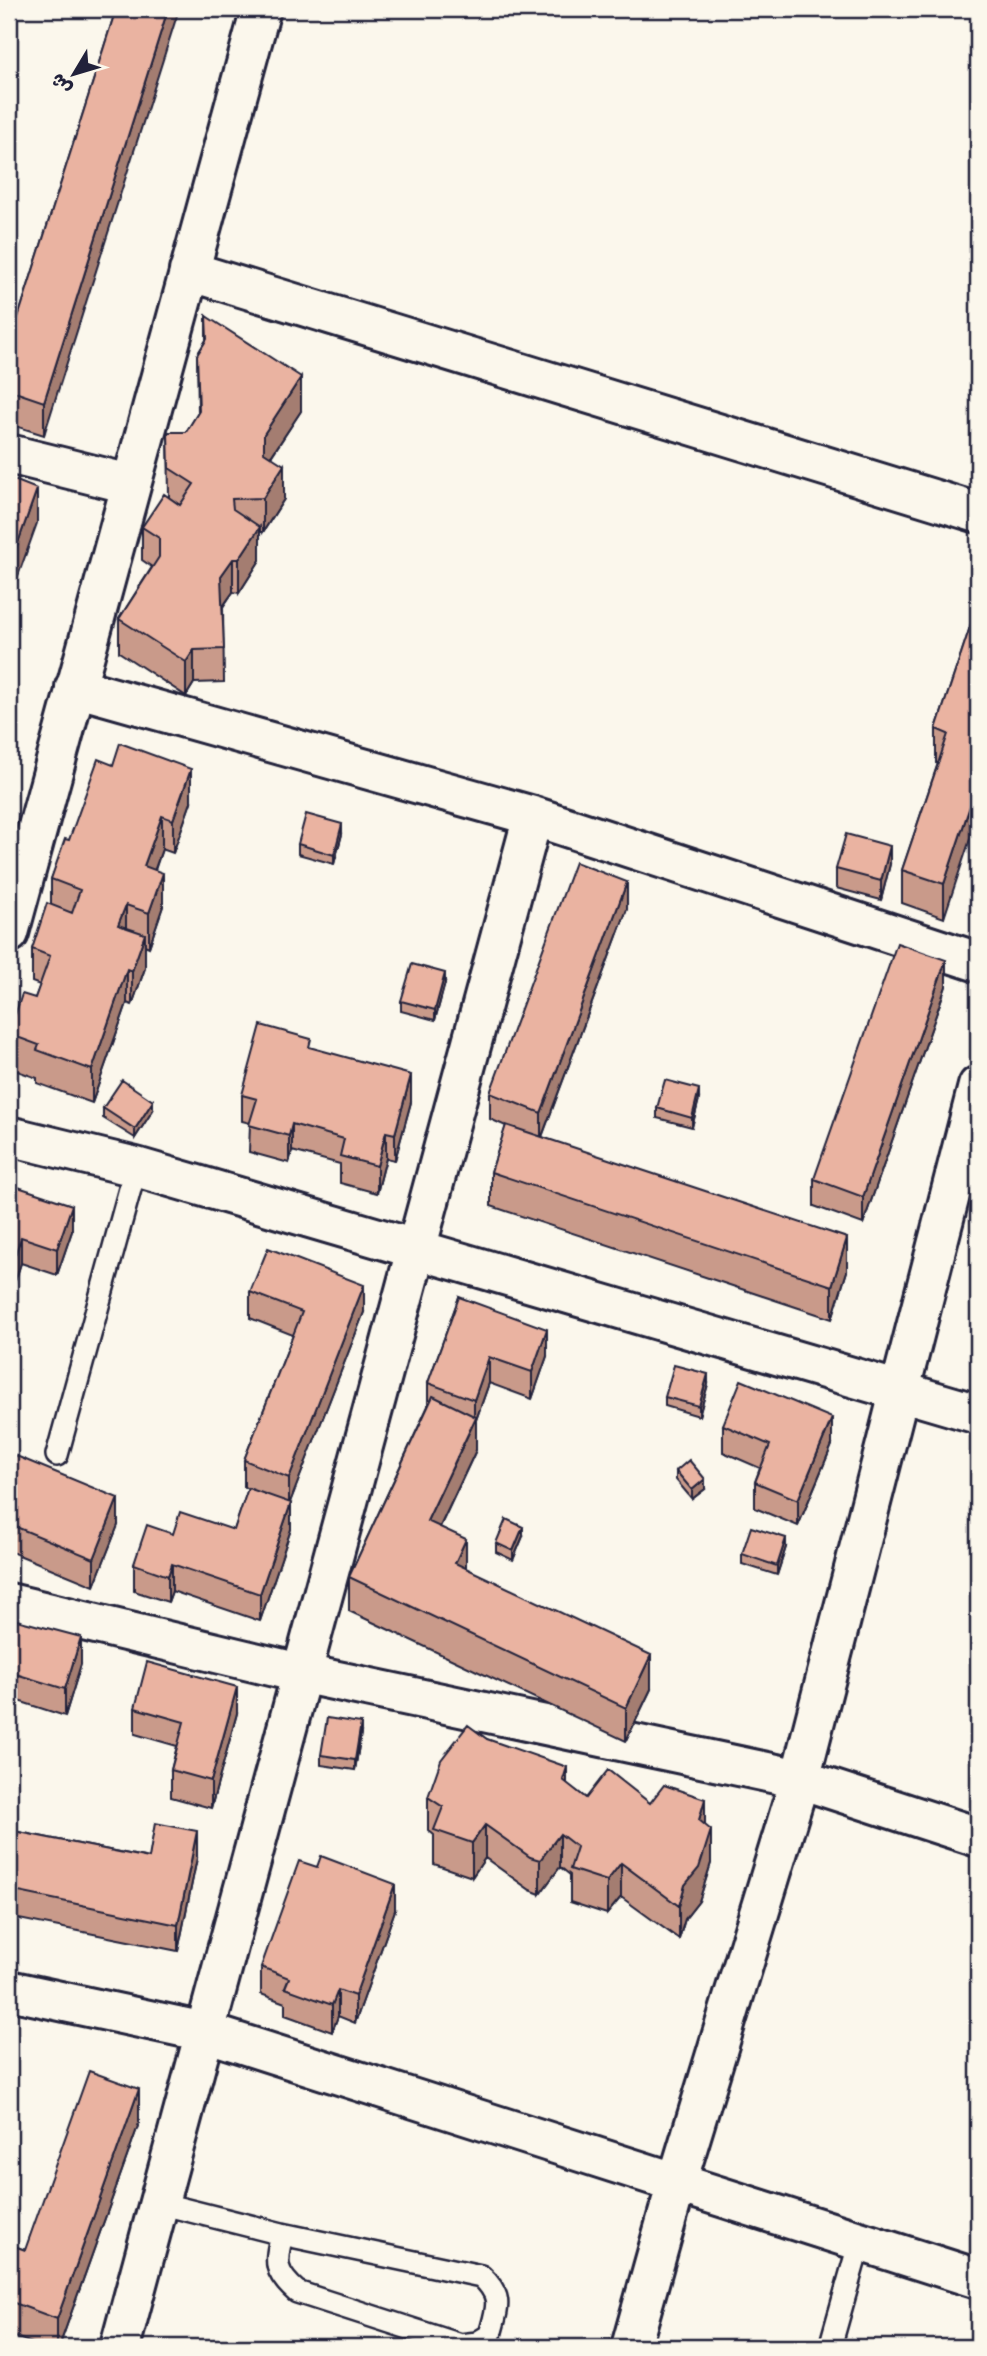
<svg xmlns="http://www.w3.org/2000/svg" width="987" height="2356" viewBox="0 0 987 2356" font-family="Sriracha,'Playpen Sans Arabic',sans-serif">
  <rect width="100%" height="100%" fill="#fbf7ec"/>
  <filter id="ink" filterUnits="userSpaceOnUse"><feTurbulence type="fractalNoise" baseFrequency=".0143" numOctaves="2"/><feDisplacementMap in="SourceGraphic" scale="14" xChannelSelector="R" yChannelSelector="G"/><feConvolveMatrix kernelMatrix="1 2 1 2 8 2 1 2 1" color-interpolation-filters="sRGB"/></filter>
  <g filter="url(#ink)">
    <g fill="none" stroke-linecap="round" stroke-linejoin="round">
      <defs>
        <path id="service" d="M57 1455 136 1167
          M159 2203 282 2234 481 2276C504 2297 497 2308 490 2335L477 2343 461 2345 297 2292C274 2272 275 2263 282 2234
          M830 2347 860 2241"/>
        <path id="minor" d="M189 271 978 513
          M9 454 130 484
          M75 687 533 816 978 962
          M9 933 261 9
          M9 1136 136 1167 978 1414
          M9 1603 300 1673 800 1779 978 1837
          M9 1990 205 2032 978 2279
          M120 2347 533 816
          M631 2347 677 2182 800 1779 978 1086"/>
      </defs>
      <!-- service casing -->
      <use href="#service" stroke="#22223b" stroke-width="26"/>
      <!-- minor casing -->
      <use href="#minor" stroke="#22223b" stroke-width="44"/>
      <!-- service -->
      <use href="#service" stroke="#fbf7ec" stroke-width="21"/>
      <!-- minor -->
      <use href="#minor" stroke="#fbf7ec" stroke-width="38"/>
    </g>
    <!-- wall -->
    <path fill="#c99a8a" stroke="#22223b" stroke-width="2" d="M116 9 44 435 9 424V346Z
      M206 316 301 411 271 457 284 499 263 532H260V560L239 593 233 592 223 607 224 682 194 683 186 696 119 652V619L152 567 142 560V527L169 497 168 432H186L198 413 197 355 206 340Z
      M978 603 944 918 902 903V870L938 763H936V729Z
      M191 802 173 853 162 849 155 870 163 906 149 947 145 945V968L132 1005 127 1003 92 1103 37 1083V1078L9 1068V1033L35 998 40 985 32 982V949L51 905V879L69 840Z
      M342 834 334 864 298 854V844Z
      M890 864 881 900 836 888V869Z
      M627 909 542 1137 847 1271 832 1319 491 1206V1172L506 1126 490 1119V1093Z
      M445 983 435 1020 401 1011V1001Z
      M946 986 863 1224 814 1206V1179Z
      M311 1048 411 1102 395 1160 386 1158 377 1193 340 1183V1164L292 1151 289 1163 249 1152 250 1123 242 1121V1095Z
      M699 1099 692 1127 657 1118V1108Z
      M103 1108 153 1110 135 1138 103 1118Z
      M9 1184 72 1231 57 1275 21 1263 9 1299Z
      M250 1292 364 1312 290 1502 291 1529 260 1621 172 1591 168 1602 134 1591V1564L173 1534 234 1530 248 1489 244 1487V1460L293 1335 250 1318Z
      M459 1297 547 1356 532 1399 489 1383 476 1420V1450L440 1527 466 1569 651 1689 626 1741 349 1611V1577L428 1406V1383Z
      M708 1384 699 1416 665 1406V1397Z
      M723 1425 832 1445 798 1526 755 1508V1482L760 1468 723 1452Z
      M9 1453 118 1525 94 1586 9 1551Z
      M676 1471 705 1489 692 1499 676 1480Z
      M523 1536 513 1560 496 1552V1543Z
      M786 1547 777 1575 742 1564V1554Z
      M9 1618 81 1664 65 1716 9 1698Z
      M135 1708 237 1713 211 1808 171 1797V1770L177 1746 135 1734Z
      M361 1733 355 1770 321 1765V1755Z
      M487 1739 567 1784 586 1798 650 1803 705 1825 711 1863 699 1901 685 1919 679 1939 621 1897 607 1914 570 1902V1875L560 1867 540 1894 530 1890 485 1858 472 1877 434 1864V1835L428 1830V1797Z
      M9 1830 149 1858H197L178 1951 9 1917Z
      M395 1910 355 2023 338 2016 332 2032 285 2015V2003L261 1994V1967Z
      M139 2123 59 2347H44L9 2335V2244L25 2250Z"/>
    <!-- shaded-wall -->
    <path fill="#a47d71" stroke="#22223b" stroke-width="2" d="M168 9H179L44 435V402Z
      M301 377V411L264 467V434Z
      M284 465V499L263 532V498Z
      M37 489V523L9 601V568Z
      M260 527V560L239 593V559Z
      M233 559V592L221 609V576Z
      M194 650V683L186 696V662Z
      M191 769V802L173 853V820Z
      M978 782V815L944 918V884Z
      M162 816V849L144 899V866Z
      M342 824V834L334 864V855Z
      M890 846V864L881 900V881Z
      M163 873V906L149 947V913Z
      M627 882V909L541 1139V1113Z
      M126 905V938L118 925Z
      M145 934V968L132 1005V971Z
      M946 960V986L863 1224V1197Z
      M127 969V1003L92 1103V1070Z
      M445 973V983L435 1020V1010Z
      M411 1075V1102L395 1160V1134Z
      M699 1089V1099L692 1127V1118Z
      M153 1101V1110L135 1138V1129Z
      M292 1124V1151L289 1163V1136Z
      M386 1132V1158L377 1193V1166Z
      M72 1205V1231L57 1275V1249Z
      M21 1237V1263L9 1299V1273Z
      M847 1238V1271L832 1319V1286Z
      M364 1285V1312L289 1505V1478Z
      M547 1329V1356L532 1399V1372Z
      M489 1357V1383L476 1420V1450L427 1554V1521L474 1422V1400Z
      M708 1374V1384L699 1416V1406Z
      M832 1418V1445L798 1526V1500Z
      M705 1479V1489L692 1499V1490Z
      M118 1498V1525L94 1586V1559Z
      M291 1503V1529L260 1621V1594Z
      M523 1527V1536L513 1560V1551Z
      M786 1538V1547L777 1575V1566Z
      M466 1539V1572L455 1563Z
      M172 1564V1591L168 1602V1576Z
      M81 1637V1664L65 1716V1689Z
      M651 1655V1689L626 1741V1708Z
      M237 1687V1713L211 1808V1781Z
      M361 1723V1733L355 1770V1760Z
      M567 1767V1800L563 1780Z
      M705 1799V1833L699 1820Z
      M485 1825V1858L472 1877V1843Z
      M711 1830V1863L699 1901 685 1919 679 1939V1906L685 1885Z
      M197 1831V1858L178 1951V1925Z
      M560 1834V1867L540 1894V1860Z
      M621 1863V1897L607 1914V1881Z
      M395 1884V1910L355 2023V1996Z
      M338 1990V2016L332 2032V2005Z
      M139 2089V2123L59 2347H57V2319Z"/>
    <!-- building -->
    <path fill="#eab3a1" stroke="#22223b" stroke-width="2" d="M116 9H168L44 402 9 390V346Z
      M206 316 301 377 264 434V452L284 465 263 498 232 499 233 509 260 527 239 559H233L221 576 224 649 194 650 186 662 119 619 159 557V538L142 527 164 494 180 505 194 484 169 468 168 432H186L199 411 197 355 207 339Z
      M9 478 37 489 9 568Z
      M978 603V782L944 884 902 870 948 734 936 729Z
      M120 743 191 769 173 820 162 816 144 866 163 873 149 913 126 905 118 925 145 934 132 971 127 969 92 1070 37 1050 39 1045 9 1034V1033L22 994 35 998 50 956 32 949 47 903 72 913 80 890 51 879 65 839 69 840 98 759 113 765Z
      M306 814 342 824 334 855 298 844Z
      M846 834 890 846 881 881 836 869Z
      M575 862 627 882 541 1113 490 1093Z
      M897 943 946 960 863 1197 814 1179Z
      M412 964 445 973 435 1010 401 1001Z
      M261 1025 311 1039 309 1047 411 1075 395 1134 386 1132 377 1166 340 1156 344 1139 292 1124 289 1136 249 1125 257 1099 242 1095Z
      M122 1080 153 1101 135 1129 103 1108Z
      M665 1080 699 1089 692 1118 657 1108Z
      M506 1125 847 1238 832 1286 491 1172Z
      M9 1184 72 1205 57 1249 21 1237 9 1273Z
      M268 1248 364 1285 289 1478 244 1460 302 1312 250 1292Z
      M459 1297 547 1329 532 1372 489 1357 474 1400 428 1383Z
      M674 1365 708 1374 699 1406 665 1397Z
      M741 1380 832 1418 798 1500 755 1482 770 1445 723 1425Z
      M433 1396 476 1417 427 1521 466 1539 455 1563 651 1655 626 1708 349 1577Z
      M9 1453 118 1498 94 1559 9 1524Z
      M689 1460 705 1479 692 1490 676 1471Z
      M248 1488 291 1503 260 1594 172 1564 168 1576 134 1564 147 1525 173 1534 180 1512 234 1530Z
      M506 1519 523 1527 513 1551 496 1543Z
      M751 1527 786 1538 777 1566 742 1554Z
      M9 1618 81 1637 65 1689 9 1672Z
      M147 1662 237 1687 211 1781 171 1770 184 1722 135 1708Z
      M327 1718 361 1723 355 1760 321 1755Z
      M468 1725 487 1739 567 1767 563 1780 586 1798 608 1770 650 1803 664 1785 705 1799 699 1820 711 1830 699 1868 685 1885 679 1906 621 1863 607 1881 570 1869 577 1847 560 1834 540 1860 530 1857 485 1825 472 1843 434 1830 443 1807 428 1797 441 1760Z
      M155 1823 197 1831 178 1925 9 1890V1830L149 1858Z
      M321 1856 395 1884 355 1996 338 1990 332 2005 285 1988 289 1978 261 1967 299 1861 317 1867Z
      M89 2071 139 2089 57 2319 9 2301V2244L25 2250Z"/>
  </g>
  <!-- margin -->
  <rect width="987" height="2356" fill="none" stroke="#fbf7ec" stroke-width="35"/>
  <rect x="18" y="18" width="952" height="2321" fill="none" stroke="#22223b" stroke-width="2.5" filter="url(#ink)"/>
  <!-- north arrow -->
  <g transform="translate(74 74) rotate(232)" stroke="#fbf7ec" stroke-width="5" paint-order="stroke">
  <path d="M0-5L12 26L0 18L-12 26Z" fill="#22223b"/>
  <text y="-10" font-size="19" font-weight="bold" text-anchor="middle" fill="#22223b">ش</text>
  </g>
</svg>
